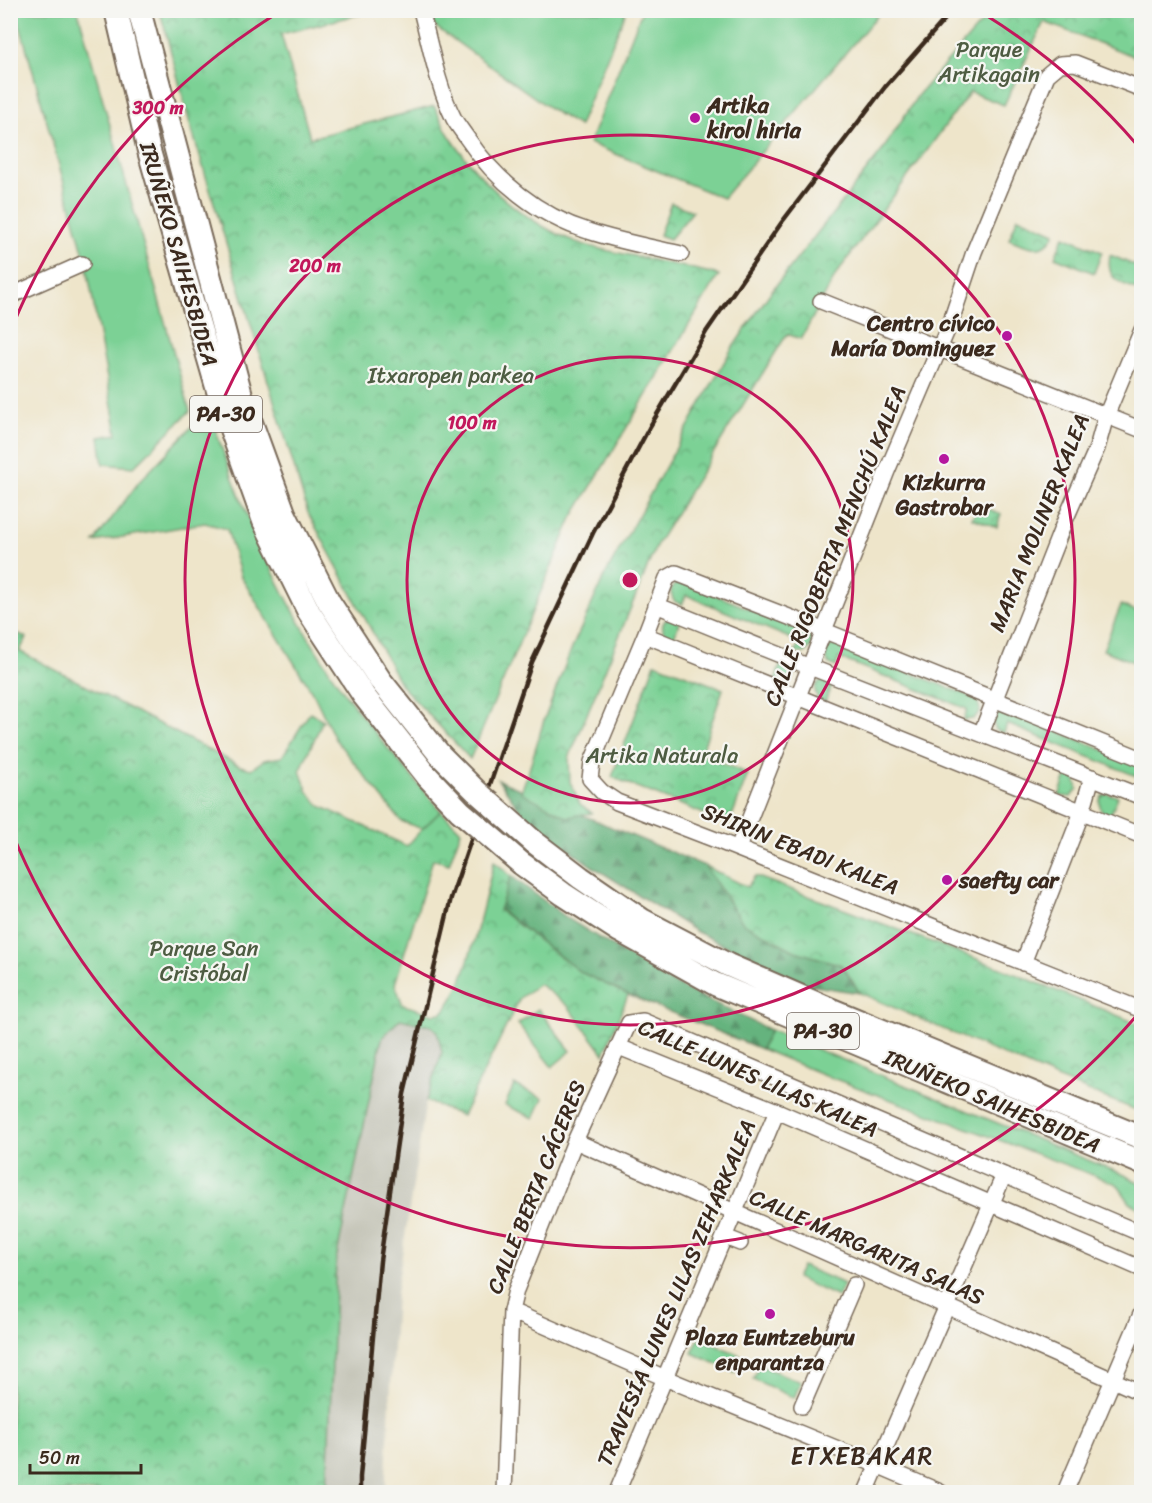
<svg xmlns="http://www.w3.org/2000/svg" width="1152" height="1503" viewBox="0 0 1152 1503" font-family="Sriracha,sans-serif">
  <defs>
    <pattern id="forest-firs" width="22" height="20" patternUnits="userSpaceOnUse" patternTransform="scale(1.5)"><rect width="22" height="20" fill="#65b37e"/><path d="M5 1l3.5 6h-7zM16 11l3.5 6h-7z" fill="#549267"/></pattern>
    <pattern id="park-crowns" width="20" height="18" patternUnits="userSpaceOnUse" patternTransform="scale(1.5)"><rect width="20" height="18" fill="#7cd195"/><path d="M2 6a3 3 0 1 1 6 0M12 15a3 3 0 1 1 6 0" fill="none" stroke="#67aa79"/></pattern>
  </defs>
  <rect width="100%" height="100%" fill="#f6f6f2"/>
  <filter id="ink" filterUnits="userSpaceOnUse"><feTurbulence type="fractalNoise" baseFrequency=".0167" numOctaves="2"/><feDisplacementMap in="SourceGraphic" scale="12" xChannelSelector="R" yChannelSelector="G"/><feConvolveMatrix kernelMatrix="1 2 1 2 8 2 1 2 1" color-interpolation-filters="sRGB"/></filter>
  <filter id="wash" filterUnits="userSpaceOnUse"><feTurbulence type="fractalNoise" baseFrequency=".008" numOctaves="4" result="noise"/><feDisplacementMap in="SourceGraphic" scale="24" xChannelSelector="R" yChannelSelector="G"/><feGaussianBlur stdDeviation="1.35" result="paint"/><feColorMatrix in="noise" values="0 0 0 0 0 0 0 0 0 0 0 0 0 0 0 0 0 1.4 0 .05"/><feComposite in="paint" operator="in"/></filter>
  <g filter="url(#wash)">
    <rect width="100%" height="100%" fill="#eee5ca"/>
    <!-- railway -->
    <path fill="#c5c5b8" d="M400 1019 431 1026 437 1031 442 1052 426 1101 396 1294 385 1492H327L336 1260 382 1038Z"/>
    <!-- green -->
    <path fill="#7cd195" stroke="#5c7e5a" stroke-width="1.5" d="M16 11H78L190 411 134 467 103 464 99 437 117 434 86 262Z
      M429 11V10L626 11 579 126 555 112 433 25Z
      M642 11V10L881 11 723 198 589 143Z
      M209 409C240 509 285 609 346 695 375 735 409 773 441 811L422 829 401 821 335 739 314 695 241 577 227 529 205 523 94 542 139 482Z
      M679 583H686L804 631C810 634 811 638 812 645L805 653H795L799 642 686 595 682 605 674 601C670 593 669 586 679 583Z
      M1121 605 1141 613V665L1103 650Z
      M670 618 680 620 673 640 665 636C662 629 660 621 670 618Z
      M833 645H840L972 697C978 701 980 705 980 712L973 719 964 720 967 709 839 658 836 667 828 663C825 655 823 648 833 645Z
      M782 661C790 665 792 668 793 677L786 685 774 683Z
      M823 680 833 682 825 702 818 699C814 691 813 684 823 680Z
      M1001 711H1008L1141 765V778L1007 724 1004 733 996 730 993 722 996 713Z
      M1067 774 1075 777 1078 789 1071 797 1059 796Z
      M1107 794 1118 796 1110 816 1102 812C1099 805 1097 797 1107 794Z
      M538 1009 571 1051 552 1067 518 1024Z
      M770 1030 1127 1176 1141 1184V1209L1130 1203 1117 1184 827 1076 761 1049Z
      M802 1266 844 1284 838 1297 796 1278Z
      M699 1338 742 1356 735 1372 692 1353Z
      M759 1365 801 1382 794 1398 753 1379Z"/>
    <!-- forest -->
    <path fill="url(#forest-firs)" stroke="#506e4e" stroke-width="1.5" d="M498 780 705 866 743 923 795 951 842 965 860 993 808 985 697 932 592 866 529 822Z
      M511 876 570 920 667 980 770 1030 761 1049 628 995 580 972 499 909Z"/>
    <!-- park -->
    <path fill="url(#park-crowns)" stroke="#5c7e5a" stroke-width="1.5" d="M160 11H373L281 34 310 138 434 106C440 116 444 128 451 138 482 184 524 222 576 242 595 249 615 252 634 256 662 262 691 268 719 275L572 518 470 759 401 685 308 513 190 124Z
      M992 11H1141V59L1044 22 1004 105 970 92 837 273 801 339 787 334 657 544 569 758 570 782 580 804 592 813 567 817 521 792 529 770 544 720 571 650 605 575 731 350 770 293 882 151 918 95Z
      M671 203 693 211 670 239 659 235Z
      M1018 217 1055 233C1045 256 1026 246 1009 239Z
      M1064 236 1102 252 1094 273 1055 257Z
      M1110 255 1141 268V279L1136 290C1117 281 1106 279 1110 255Z
      M979 505 1001 514 997 527 972 518Z
      M14 633 19 634 27 638 19 651 240 766 251 769 264 760 282 757 310 712 323 720 300 771 308 792 320 806 407 846 422 829 441 811 461 831 449 864 433 859 395 984 403 1005 434 1014 442 1013C458 995 464 973 471 951 480 921 487 891 494 861L511 876 499 910 580 972 628 995 604 1054 568 1006 539 984 520 998 462 1116 426 1101 442 1052 437 1031 431 1026 400 1019 382 1038 336 1260 327 1492H11L10 645Z
      M655 663 723 689 701 754 748 774 729 824 612 777Z
      M705 866 747 887 755 876 993 965 1141 1025V1112L1061 1080 860 993 842 965 795 951 743 923Z
      M514 1085 543 1098 534 1118 505 1105Z"/>
  </g>
  <g filter="url(#ink)">
    <g fill="none" stroke-linecap="round" stroke-linejoin="round">
      <defs>
        <path id="minor" d="M421 10C430 45 438 88 454 119 458 126 463 132 467 138 495 180 539 216 588 231 618 241 650 247 681 254
          M10 296 82 264
          M821 301 1142 430
          M656 605 810 667 1142 797
          M645 635 1142 836
          M981 734 1066 518 1097 448 1106 416 1142 330
          M1142 759 825 631 676 573 667 578 645 635 592 762 590 779 602 792 617 802 716 840 1142 1010
          M738 848 887 471 951 321 974 252 1047 75 1060 64 1075 63 1142 89
          M1023 963 1082 812 1092 777
          M619 1047 777 1111 1142 1269
          M575 1141 1142 1393
          M725 1237 740 1243
          M511 1311 665 1378 877 1465 940 1492
          M802 1406 854 1285
          M504 1492 511 1311 516 1290 575 1141 629 1023 643 1021 1142 1234
          M617 1492 777 1111
          M866 1492 1004 1175
          M1065 1492 1142 1312"/>
        <path id="highway" d="M116 10 149 151 221 401 264 521 309 612 364 696 428 777
          M139 10 241 395 284 513 329 602 380 680 440 755
          M534 842 581 878 642 920 728 965 827 1008 1142 1138
          M522 864 563 894 620 931 715 984 1142 1163"/>
      </defs>
      <!-- minor casing -->
      <use href="#minor" stroke="#7a6b5a" stroke-width="18"/>
      <!-- highway casing -->
      <use href="#highway" stroke="#7a6b5a" stroke-width="26"/>
      <!-- minor -->
      <use href="#minor" stroke="#fff" stroke-width="15"/>
      <!-- highway -->
      <use href="#highway" stroke="#fff" stroke-width="22"/>
      <!-- rail -->
      <path stroke="#3b2a1e" stroke-width="4.5" d="M360 1492V1477L380 1261 404 1094 451 898 532 662 593 533 649 428 706 332 782 222 885 87 953 10"/>
      <defs>
        <path id="highway-bridge" d="M440 755 476 791 534 842
          M428 777 460 811 522 864"/>
      </defs>
      <!-- highway-bridge casing -->
      <use href="#highway-bridge" stroke="#7a6b5a" stroke-width="26" stroke-linecap="butt"/>
      <!-- highway-bridge -->
      <use href="#highway-bridge" stroke="#fff" stroke-width="22"/>
    </g>
  </g>
  <!-- distance rings -->
  <g fill="none" stroke="#c2185b" stroke-width="3">
    <circle cx="630" cy="580" r="223"/>
    <circle cx="630" cy="580" r="445"/>
    <path d="M1138 1014A668 668 0 0 1 11 830M11 330A668 668 0 0 1 276 14M984 14A668 668 0 0 1 1138 146"/>
  </g>
  <!-- markers -->
  <g fill="#b5179e" stroke="#f6f6f2" stroke-width="2">
    <circle cx="695" cy="118" r="6"/>
    <circle cx="1007" cy="336" r="6"/>
    <circle cx="944" cy="459" r="6"/>
    <circle cx="947" cy="880" r="6"/>
    <circle cx="770" cy="1314" r="6"/>
  </g>
  <g text-anchor="middle" dominant-baseline="central" stroke-width="4.5" stroke-linejoin="round" paint-order="stroke">
    <!-- shield labels -->
    <g fill="#f6f6f2" stroke="#73675e" stroke-width="1.5">
      <rect x="190" y="396" width="72" height="36" rx="4.5"/>
      <rect x="787" y="1013" width="72" height="36" rx="4.5"/>
    </g>
    <g font-size="21" font-weight="bold" fill="#3b2a1e">
      <text x="226" y="414">PA-30</text>
      <text x="823" y="1031">PA-30</text>
    </g>
    <!-- park labels -->
    <g font-size="22" fill="#4e5c42" stroke="#f6f6f2">
      <text x="989" y="49">Parque<tspan x="989" dy="25">Artikagain</tspan></text>
      <text x="451" y="375">Itxaropen parkea</text>
      <text x="662" y="755">Artika Naturala</text>
      <text x="204" y="948">Parque San<tspan x="204" dy="25">Cristóbal</tspan></text>
    </g>
    <!-- poi labels -->
    <g font-size="22" font-weight="bold" fill="#3b2a1e" stroke="#f6f6f2" text-anchor="start">
      <text x="707" y="105">Artika<tspan x="707" dy="25">kirol hiria</tspan></text>
      <text x="995" y="323" text-anchor="end">Centro cívico<tspan x="995" dy="25">María Dominguez</tspan></text>
      <text x="944" y="482" text-anchor="middle">Kizkurra<tspan x="944" dy="25">Gastrobar</tspan></text>
      <text x="959" y="880">saefty car</text>
      <text x="770" y="1337" text-anchor="middle">Plaza Euntzeburu<tspan x="770" dy="25">enparantza</tspan></text>
    </g>
    <!-- street labels -->
    <g font-size="22" fill="#3b2a1e" stroke="#f6f6f2">
      <text transform="translate(179 254) rotate(74)">IRUÑEKO SAIHESBIDEA</text>
      <text transform="translate(1039 523) rotate(-68)">MARIA MOLINER KALEA</text>
      <text transform="translate(835 546) rotate(-68)">CALLE RIGOBERTA MENCHÚ KALEA</text>
      <text transform="translate(800 849) rotate(22)">SHIRIN EBADI KALEA</text>
      <text transform="translate(758 1078) rotate(24)">CALLE LUNES LILAS KALEA</text>
      <text transform="translate(992 1101) rotate(23)">IRUÑEKO SAIHESBIDEA</text>
      <text transform="translate(536 1187) rotate(-68)">CALLE BERTA CÁCERES</text>
      <text transform="translate(867 1247) rotate(24)">CALLE MARGARITA SALAS</text>
      <text transform="translate(676 1293) rotate(-67)">TRAVESÍA LUNES LILAS ZEHARKALEA</text>
    </g>
    <!-- neighbourhood labels -->
    <g font-size="24" letter-spacing="1.5" fill="#3b2a1e" stroke="#f6f6f2">
      <text x="862" y="1456">ETXEBAKAR</text>
    </g>
  </g>
  <circle cx="630" cy="580" r="9" fill="#c2185b" stroke="#f6f6f2" stroke-width="3"/>
  <g font-size="18" text-anchor="middle" font-weight="bold" fill="#c2185b" stroke="#f6f6f2" stroke-width="4.5" stroke-linejoin="round" paint-order="stroke">
    <text x="158" y="114">300 m</text>
    <text x="315" y="272">200 m</text>
    <text x="472" y="429">100 m</text>
  </g>
  <!-- margin -->
  <rect width="1152" height="1503" fill="none" stroke="#f6f6f2" stroke-width="36"/>
  <!-- scale -->
  <path d="M30 1464v9h111v-9" fill="none" stroke="#3b2a1e" stroke-width="3"/>
  <text x="39" y="1464" font-size="18" fill="#3b2a1e" stroke="#f6f6f2" stroke-width="4.5" paint-order="stroke">50 m</text>
</svg>
